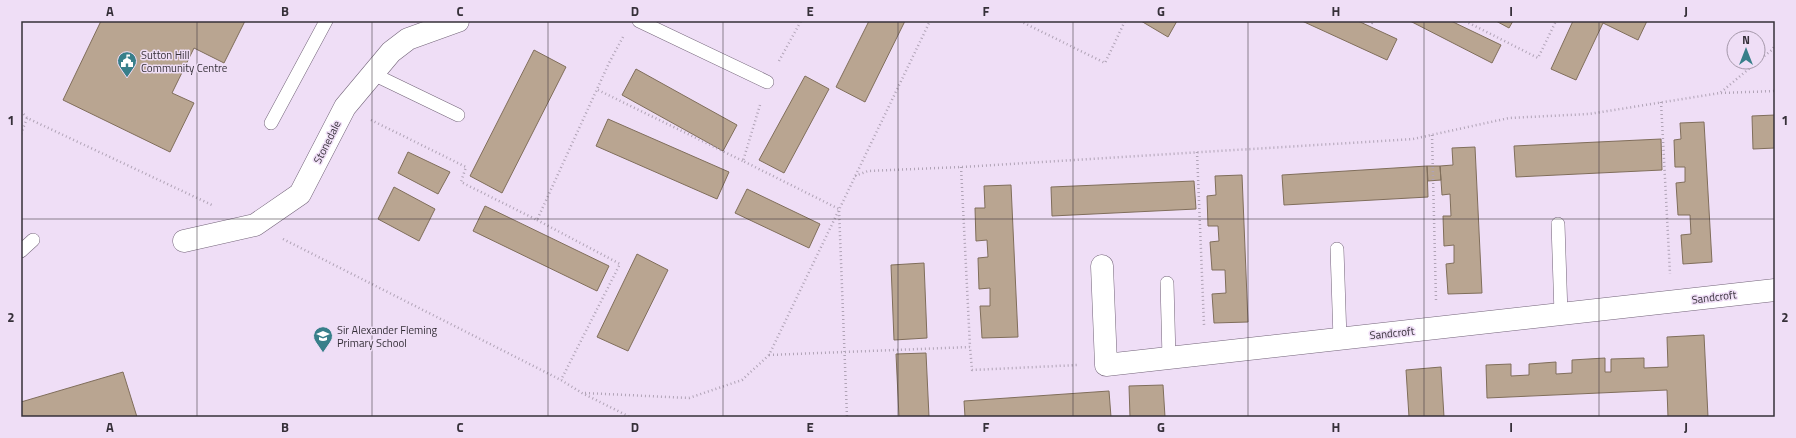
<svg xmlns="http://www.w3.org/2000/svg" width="1796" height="438" viewBox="0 0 1796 438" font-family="'Titillium Web',sans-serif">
  <rect width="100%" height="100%" fill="#efdef6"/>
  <!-- building -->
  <path fill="#b9a591" stroke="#806e5b" d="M101 21H245L224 63 194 48 172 93 194 103 170 152 63 100Z
    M869 21H905L865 102 836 87Z
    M1141 21H1177L1168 37Z
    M1302 21H1358L1397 39 1387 60Z
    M1410 21H1451L1501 45 1492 63Z
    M1496 21H1513L1509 28Z
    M1573 21H1647L1638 40 1603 23 1576 80 1551 69Z
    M534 50 566 67 502 193 470 176Z
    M636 69 737 125 723 151 622 95Z
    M805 76 829 89 784 173 759 160Z
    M1775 115V148L1753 149 1752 116Z
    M608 119 729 172 717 199 596 146Z
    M1704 122 1712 262 1683 264 1681 235 1691 234 1690 215H1678L1676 183 1685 182V167H1675L1674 140 1681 139 1680 123Z
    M1661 139 1662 170 1516 177 1514 146Z
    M1475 147 1482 293 1448 294 1446 264 1454 263V245L1444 246 1443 216H1451L1450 194 1442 195 1440 166 1453 165 1452 148Z
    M408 152 450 172 438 194 398 173Z
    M1427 166 1428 197 1284 205 1282 175Z
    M1427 166H1440L1441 180 1428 181Z
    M1242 175 1248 322 1214 323 1212 294 1226 293 1225 270H1212L1210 242 1219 241 1218 226H1208L1207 196 1216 195 1215 176Z
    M1194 181 1196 209 1052 216 1051 187Z
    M1011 185 1018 337 982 338 980 306H990V288L979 289 978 258 988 257 987 240 976 241 975 208H985L984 186Z
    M394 187 435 209 419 241 378 219Z
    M747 189 820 224 809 248 735 213Z
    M485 206 609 266 597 291 473 231Z
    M637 254 668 270 628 351 597 337Z
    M924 263 927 338 894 340 891 265Z
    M1704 335 1708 417H1668L1667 390 1487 398 1486 365 1511 364V376L1529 375V364L1556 362V374L1572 373V360L1605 358V372H1611V359L1644 358V368L1668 367 1667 337Z
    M926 353 929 417H899L896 354Z
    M1441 367 1444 417H1409L1406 370Z
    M123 372 137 417H21V402Z
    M1163 385 1165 417H1130L1129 386Z
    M1109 391 1111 417H965L964 401Z"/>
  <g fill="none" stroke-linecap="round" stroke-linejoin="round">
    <defs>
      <path id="service" d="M639 21 767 82
        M373 74 458 115
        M271 123 326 21
        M1558 224 1561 314
        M1337 249 1340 339
        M21 251 33 240
        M1167 283 1169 358"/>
      <path id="minor" d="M184 241 255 225 300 194 345 107 391 52 408 39 458 21
        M1102 266 1106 365 1775 290"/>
    </defs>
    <!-- service casing -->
    <use href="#service" stroke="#736479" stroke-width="14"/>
    <!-- minor casing -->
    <use href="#minor" stroke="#736479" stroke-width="23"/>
    <!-- path -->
    <path stroke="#b0a3b6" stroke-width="2.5" stroke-dasharray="1 3" stroke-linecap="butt" d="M1020 21 1105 63 1125 21
      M1368 21 1372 23 1374 21
      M1465 21 1538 58 1556 21
      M779 61 801 21
      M1758 61 1773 49 1775 44
      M598 90 743 161
      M1721 93 1775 91
      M1661 102 1670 274
      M760 105 743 161 839 209 847 417
      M21 111 27 118
      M371 120 466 167 461 182 537 220 609 63 623 37
      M21 134 27 118 212 205
      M1432 135 1436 300
      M1197 152 1204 325
      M961 167 970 347
      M855 176 868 171 961 167 1413 139 1509 118 1589 114 1720 93 1757 62
      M537 220 620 264 561 380
      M283 239 561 380 582 393 630 417
      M769 355 970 347 972 370 1078 365
      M585 393 689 398 742 380 769 355 930 21"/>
    <!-- service -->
    <use href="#service" stroke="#fff" stroke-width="13"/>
    <!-- minor -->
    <use href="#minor" stroke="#fff" stroke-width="22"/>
  </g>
  <!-- grid -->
  <path fill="none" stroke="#363039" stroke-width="1" stroke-opacity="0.55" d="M197 21V417M372 21V417M548 21V417M723 21V417M898 21V417M1073 21V417M1248 21V417M1424 21V417M1599 21V417M21 219H1775"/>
  <!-- icons -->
  <defs>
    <symbol id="civic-pin" viewBox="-11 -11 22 30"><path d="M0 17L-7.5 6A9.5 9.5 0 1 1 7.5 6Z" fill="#387f8a" stroke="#efdef6"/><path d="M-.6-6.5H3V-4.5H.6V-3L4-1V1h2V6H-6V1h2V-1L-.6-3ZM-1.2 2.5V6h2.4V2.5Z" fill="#fff"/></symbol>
    <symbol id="school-pin" viewBox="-11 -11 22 30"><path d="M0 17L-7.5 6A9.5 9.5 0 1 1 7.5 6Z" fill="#387f8a" stroke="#efdef6"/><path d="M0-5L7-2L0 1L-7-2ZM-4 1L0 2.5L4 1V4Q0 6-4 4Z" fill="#fff"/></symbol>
  </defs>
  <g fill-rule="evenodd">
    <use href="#civic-pin" x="116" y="50" width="22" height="30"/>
    <use href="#school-pin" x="312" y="325" width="22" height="30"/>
  </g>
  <g text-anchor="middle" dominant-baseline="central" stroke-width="3" stroke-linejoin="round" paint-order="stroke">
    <!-- poi labels -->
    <g font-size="11" fill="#363039" stroke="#efdef6" text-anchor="start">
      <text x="141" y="55">Sutton Hill<tspan x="141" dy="13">Community Centre</tspan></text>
      <text x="337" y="330">Sir Alexander Fleming<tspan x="337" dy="13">Primary School</tspan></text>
    </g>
    <!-- street labels -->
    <g font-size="11" fill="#363039" stroke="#efdef6">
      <text transform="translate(327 142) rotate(-63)">Stonedale</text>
      <text transform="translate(1714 297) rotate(-7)">Sandcroft</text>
      <text transform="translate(1392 333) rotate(-6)">Sandcroft</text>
    </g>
  </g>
  <!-- border -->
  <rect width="1796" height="438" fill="none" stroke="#efdef6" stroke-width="44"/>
  <!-- north arrow -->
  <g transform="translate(1746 50)"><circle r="19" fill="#efdef6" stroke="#a598aa"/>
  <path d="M0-3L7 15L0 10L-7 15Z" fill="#387f8a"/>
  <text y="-6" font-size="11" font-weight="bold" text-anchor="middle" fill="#363039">N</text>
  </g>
  <rect x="22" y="22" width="1752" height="394" fill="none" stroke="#363039" stroke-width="1.5"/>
  <g font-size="13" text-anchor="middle" font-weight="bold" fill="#363039">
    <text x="110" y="16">A</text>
    <text x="285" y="16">B</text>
    <text x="460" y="16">C</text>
    <text x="635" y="16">D</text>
    <text x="810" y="16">E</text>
    <text x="986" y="16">F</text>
    <text x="1161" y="16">G</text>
    <text x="1336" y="16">H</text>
    <text x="1511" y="16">I</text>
    <text x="1686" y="16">J</text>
    <text x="11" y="125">1</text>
    <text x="1785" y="125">1</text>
    <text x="11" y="322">2</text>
    <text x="1785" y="322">2</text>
    <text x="110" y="432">A</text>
    <text x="285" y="432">B</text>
    <text x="460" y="432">C</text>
    <text x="635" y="432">D</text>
    <text x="810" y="432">E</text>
    <text x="986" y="432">F</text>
    <text x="1161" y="432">G</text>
    <text x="1336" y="432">H</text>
    <text x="1511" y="432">I</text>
    <text x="1686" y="432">J</text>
  </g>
</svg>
